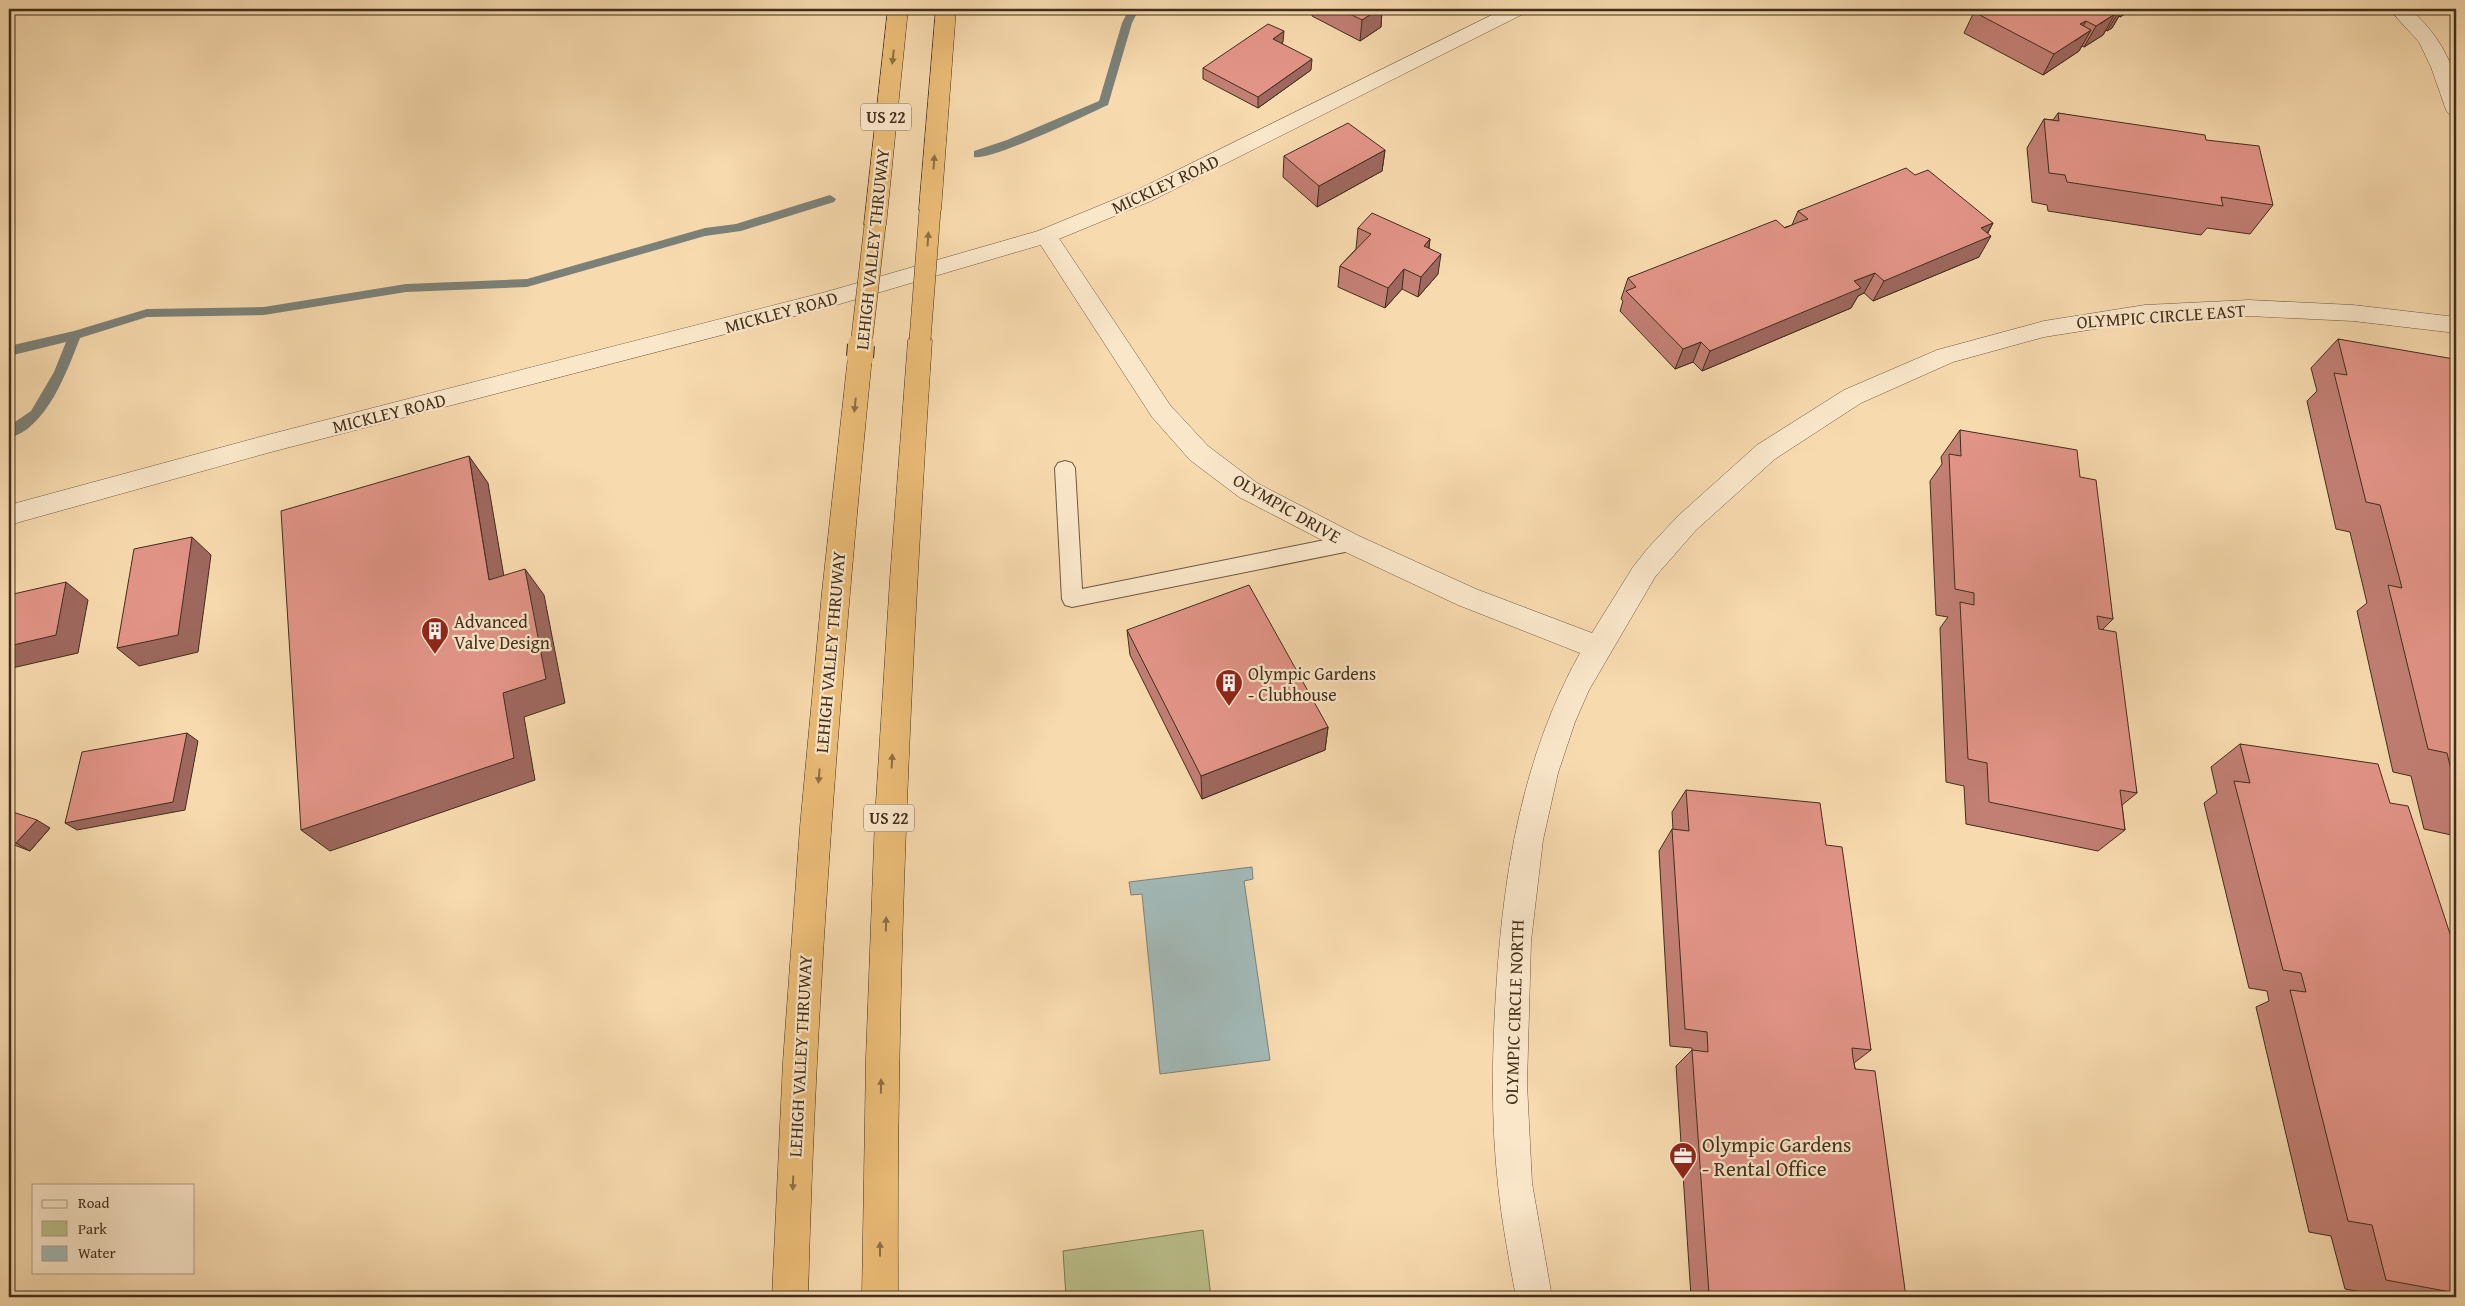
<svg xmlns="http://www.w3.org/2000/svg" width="2465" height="1306" viewBox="0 0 2465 1306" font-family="'Gentium Book Plus',serif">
  <rect width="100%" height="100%" fill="#f7daae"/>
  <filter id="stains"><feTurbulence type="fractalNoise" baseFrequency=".004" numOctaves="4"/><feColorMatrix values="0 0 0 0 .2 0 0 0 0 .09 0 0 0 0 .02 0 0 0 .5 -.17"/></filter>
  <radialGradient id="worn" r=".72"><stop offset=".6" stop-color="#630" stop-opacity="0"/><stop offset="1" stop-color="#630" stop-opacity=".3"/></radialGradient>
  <!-- green -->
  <path fill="#bbc08b" stroke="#7e7753" d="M1203 1230 1211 1297H1066L1063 1251Z"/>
  <!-- water -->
  <path fill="#a2b8b6" stroke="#7b8178" d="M1252 867 1253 879 1244 881 1270 1060 1160 1074 1142 894 1131 895 1129 882Z"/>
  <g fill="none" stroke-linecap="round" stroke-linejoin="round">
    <!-- stream -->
    <path fill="#7b8178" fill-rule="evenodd" d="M1129 9H1139L1132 23 1108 105C1086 115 991 161 974 157V151L1007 140 1099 101 1122 23Z
      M830 195 836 199 834 202 741 231 705 236 527 287 406 292 264 315 147 317 80 338C67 371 47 428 9 438V426L31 411 54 372 66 342 9 356V346L74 331 147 309 264 307 406 284 527 279 705 228 736 224Z"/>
    <defs>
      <path id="service" d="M1065 461 1072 463 1075 468 1082 589 1350 535 1357 537 1360 543 1357 549 1350 551 1072 607 1065 605 1062 599 1055 468 1058 463Z"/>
      <path id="minor" d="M2389 9H2409C2431 26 2449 53 2456 81 2458 91 2456 105 2456 116L2449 114 2446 110 2431 67 2419 42Z
        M1046 229 1054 231 1170 405 1208 446 1257 483 1359 536 1476 589 1592 633 1633 567 1648 548 1678 516 1757 445 1844 390 1937 350 2044 321 2145 305 2249 300 2353 305 2456 317V333L2353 321 2249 316 2145 321 2044 337 1953 362 1861 403 1775 459 1696 530 1655 577 1589 690 1575 722 1558 773 1543 840 1531 941 1527 1084 1532 1183 1552 1297H1516C1509 1260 1502 1223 1498 1185 1491 1121 1492 1056 1496 992 1503 874 1522 757 1580 653L1458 605 1341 550 1239 497 1190 460 1152 417 1038 241 1035 236 1038 231Z"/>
      <path id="tertiary" d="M1504 9H1528L1525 13 1151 201 1054 241 826 308 271 452 9 525V505L271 434 826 292 1038 231 1135 191Z"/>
      <path id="motorway" d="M888 9H908L886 225 883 230 875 232 867 230 864 225Z
        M936 9H956L941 210 938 215 930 217 922 215 919 210Z
        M920 332 928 334 932 340C911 659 896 977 898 1297H862L866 1058 875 818 890 579 908 340 912 334Z
        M860 349 868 351 872 357C841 670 816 983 808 1297H772L783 1062 800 827 822 592 848 357 852 351Z"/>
    </defs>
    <!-- service casing -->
    <use href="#service" stroke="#6e5940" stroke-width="2"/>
    <!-- minor casing -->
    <use href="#minor" stroke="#6e5940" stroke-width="1"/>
    <!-- tertiary casing -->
    <use href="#tertiary" stroke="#6e5940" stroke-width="1"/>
    <!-- motorway casing -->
    <use href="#motorway" stroke="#412e1b" stroke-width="1"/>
    <!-- service -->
    <use href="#service" fill="#fae7ca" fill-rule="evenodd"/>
    <!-- minor -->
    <use href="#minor" fill="#fae7ca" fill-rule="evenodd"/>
    <!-- tertiary -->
    <use href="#tertiary" fill="#fae7ca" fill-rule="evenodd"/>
    <!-- motorway -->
    <use href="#motorway" fill="#ecbd77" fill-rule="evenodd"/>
    <defs>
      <path id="motorway-bridge-far1" d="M920 340 930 210
        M861 346 875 225"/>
      <path id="motorway-bridge" d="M860 357 861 345"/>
    </defs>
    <!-- motorway-bridge-far1 casing -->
    <use href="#motorway-bridge-far1" stroke="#412e1b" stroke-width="22" stroke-linecap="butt"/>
    <!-- motorway-bridge casing -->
    <use href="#motorway-bridge" stroke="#412e1b" stroke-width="28" stroke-linecap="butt"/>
    <!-- motorway-bridge-far1 -->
    <use href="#motorway-bridge-far1" stroke="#ecbd77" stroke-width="21"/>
    <!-- motorway-bridge -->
    <use href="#motorway-bridge" stroke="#ecbd77" stroke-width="26"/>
  </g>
  <!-- wall -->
  <path fill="#c27f74" stroke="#412e1b" d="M1313 9H1382L1381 27 1360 41 1312 16Z
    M1980 9H2133L2120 17 2119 16 2112 28 2107 31 2106 30 2103 35 2084 47 2082 46 2079 51 2043 75 1964 33 1974 12Z
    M1283 42 1282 43 1311 70 1258 108 1203 79V68Z
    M2058 113 2206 140 2273 205 2250 234 2207 228 2201 235 2048 211 2047 205 2032 202 2027 148 2044 119 2053 120Z
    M1385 150 1382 171 1317 207 1283 177 1284 156Z
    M1915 175 1993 223 1988 233 1979 257 1873 301 1864 293 1858 296 1851 308 1702 371 1693 362 1675 369 1620 311 1623 301 1621 299 1628 278 1792 225 1798 211Z
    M1358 228 1430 239 1429 248 1438 274 1418 297 1402 289 1385 308 1338 287 1340 266 1356 249Z
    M2338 339 2456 365V836L2424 829 2411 776 2393 772 2357 611 2367 603 2350 532 2336 529 2307 401 2317 391 2311 368Z
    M1960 430 2080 477 2113 619 2103 629 2137 793 2122 805 2125 830 2098 851 1966 824 1964 786 1946 782 1940 628 1948 617 1936 615 1930 481 1942 464 1941 457Z
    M1127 630 1328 727 1325 750 1202 799 1130 655Z
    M2240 744 2390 803 2456 952V1297H2389L2345 1289 2331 1236 2309 1232 2256 1007 2269 1001 2267 991 2249 988 2204 803 2217 793 2211 767Z
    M1686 790 1826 845 1871 1050 1854 1063 1906 1297H1691L1676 1066 1692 1050V1048L1670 1046 1659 851 1672 829H1673L1672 812Z
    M9 812 50 828 30 851 9 843Z"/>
  <!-- shaded-wall -->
  <path fill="#9e685e" stroke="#412e1b" d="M1379 9H1382L1381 27 1360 41 1362 20Z
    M2105 9H2108L2100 24 2115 14 2103 35 2084 47 2096 26Z
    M2117 9H2123L2112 28 2107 31 2120 10Z
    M2126 9H2133L2120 17Z
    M2086 21 2075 41 2091 30 2079 51 2043 75 2054 54 2080 24Z
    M1284 31 1283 42 1273 50V39Z
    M1312 59 1311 70 1258 108V97Z
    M1385 150 1382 171 1317 207 1319 186Z
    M1993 223 1984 239 1991 236 1979 257 1873 301 1884 281 1981 228Z
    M1430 239 1427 259 1424 246Z
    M1441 254 1438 274 1418 297 1421 277Z
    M1404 269 1402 289 1385 308 1388 288Z
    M1875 273 1864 293 1858 296 1851 308 1702 371 1710 351 1854 281Z
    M1701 342 1693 362 1675 369 1683 349Z
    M469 456 488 483 509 606 489 580Z
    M192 537 211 555 198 652 139 666 117 648Z
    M525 569 544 595 565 703 524 717 535 780 330 851 301 830Z
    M66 582 88 600 78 653 12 668 9 687V646Z
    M1328 727 1325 750 1202 799 1201 776Z
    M187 733 198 741 185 810 77 830 65 823Z
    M37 820 50 828 30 851 16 843Z"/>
  <!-- building -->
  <path fill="#e29487" stroke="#412e1b" d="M1340 9H1379L1362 20Z
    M1980 9H2105L2115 14 2096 26 2086 21 2080 24 2091 30 2054 54 1974 12Z
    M1268 24 1284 31 1273 39 1312 59 1258 97 1203 68Z
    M2058 113 2205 135 2206 140 2259 146 2273 205 2221 197 2223 206 2067 182 2065 175 2049 173 2044 119 2059 121Z
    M1348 123 1385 150 1319 186 1284 156Z
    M1906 168 1915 175 1928 170 1993 223 1981 228 1991 236 1884 281 1875 273 1854 281 1861 288 1710 351 1701 342 1683 349 1626 291 1636 287 1628 278 1776 220 1785 228 1799 222 1808 219 1798 211Z
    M1372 213 1430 239 1424 246 1441 254 1421 277 1404 269 1388 288 1340 266 1371 234 1358 228Z
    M2338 339 2454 359 2456 365V790L2447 753 2428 749 2388 585 2402 588 2380 505 2366 502 2334 373 2347 375Z
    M1960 430 2077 450 2080 477 2096 480 2113 619 2097 616 2099 629 2116 632 2137 793 2120 790 2125 830 1989 802 1987 763 1968 759 1960 602 1974 605V593L1955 589 1949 454 1961 456Z
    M469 456 489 580 525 569 546 679 503 693 514 758 301 830 281 511Z
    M192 537 178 635 117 648 134 549Z
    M66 582 56 635 9 646V595Z
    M1249 585 1328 727 1201 776 1127 630Z
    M187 733 173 802 65 823 82 752Z
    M2240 744 2378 764 2390 803 2408 806 2456 952V1001L2454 1000 2456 1010V1293L2386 1280 2372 1225 2348 1221 2290 990 2306 992 2301 973 2283 970 2234 781 2250 783Z
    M1686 790 1820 803 1826 845 1842 847 1871 1050 1852 1048 1853 1058 1855 1069 1875 1071 1906 1297H1730L1709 1294 1692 1050 1708 1052 1707 1032 1685 1029 1672 829 1689 831Z
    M10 811 37 820 16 843 9 840V812Z"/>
  <!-- one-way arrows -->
  <defs><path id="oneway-solid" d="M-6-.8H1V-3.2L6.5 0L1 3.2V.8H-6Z" transform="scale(1.25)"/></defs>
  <g fill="#8e6e44">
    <use href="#oneway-solid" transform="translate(893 57) rotate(96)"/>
    <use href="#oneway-solid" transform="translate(934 162) rotate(-86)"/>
    <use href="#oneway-solid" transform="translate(928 239) rotate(-86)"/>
    <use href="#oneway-solid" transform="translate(855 405) rotate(96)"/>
    <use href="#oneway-solid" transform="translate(892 761) rotate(-87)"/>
    <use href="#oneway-solid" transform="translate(819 776) rotate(95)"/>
    <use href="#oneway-solid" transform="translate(886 924) rotate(-89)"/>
    <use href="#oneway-solid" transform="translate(881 1086) rotate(-89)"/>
    <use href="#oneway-solid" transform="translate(793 1183) rotate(92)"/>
    <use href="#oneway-solid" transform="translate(880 1249) rotate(-90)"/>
  </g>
  <!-- icons -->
  <defs>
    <symbol id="building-pin" viewBox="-11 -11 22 30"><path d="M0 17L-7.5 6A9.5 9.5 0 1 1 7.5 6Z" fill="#8f2418" stroke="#fae7ca"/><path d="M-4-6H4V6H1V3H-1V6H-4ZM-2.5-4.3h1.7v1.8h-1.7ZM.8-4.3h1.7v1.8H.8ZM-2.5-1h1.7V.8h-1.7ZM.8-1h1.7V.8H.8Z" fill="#fff"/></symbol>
    <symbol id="office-pin" viewBox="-11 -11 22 30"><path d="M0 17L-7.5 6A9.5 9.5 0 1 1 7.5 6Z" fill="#8f2418" stroke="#fae7ca"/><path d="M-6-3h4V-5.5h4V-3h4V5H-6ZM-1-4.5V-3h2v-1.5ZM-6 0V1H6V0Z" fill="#fff"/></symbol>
  </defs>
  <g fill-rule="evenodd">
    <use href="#building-pin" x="419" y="615" width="32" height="43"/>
    <use href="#building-pin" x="1213" y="667" width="32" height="43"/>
    <use href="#office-pin" x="1667" y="1140" width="32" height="43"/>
  </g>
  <g text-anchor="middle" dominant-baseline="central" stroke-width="4.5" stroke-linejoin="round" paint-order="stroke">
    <!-- shield labels -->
    <g fill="#fae7ca" stroke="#786650" stroke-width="1">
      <rect x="861" y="103.5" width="50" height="27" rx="4"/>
      <rect x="864" y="804.5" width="50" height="27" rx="4"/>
    </g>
    <g font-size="16" font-weight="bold" fill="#412e1b">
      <text x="886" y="117">US 22</text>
      <text x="889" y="818">US 22</text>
    </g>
    <!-- street labels -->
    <g font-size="18" fill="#412e1b" stroke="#fae7ca">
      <text transform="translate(1165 184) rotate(-25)">MICKLEY ROAD</text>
      <text transform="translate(872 249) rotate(-84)">LEHIGH VALLEY THRUWAY</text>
      <text transform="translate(781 312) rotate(-15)">MICKLEY ROAD</text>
      <text transform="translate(2161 316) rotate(-4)">OLYMPIC CIRCLE EAST</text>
      <text transform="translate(389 413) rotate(-14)">MICKLEY ROAD</text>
      <text transform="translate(1287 508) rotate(30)">OLYMPIC DRIVE</text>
      <text transform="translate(830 652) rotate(-85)">LEHIGH VALLEY THRUWAY</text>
      <text transform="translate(1514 1012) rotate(-88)">OLYMPIC CIRCLE NORTH</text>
      <text transform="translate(800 1056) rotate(-87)">LEHIGH VALLEY THRUWAY</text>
    </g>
    <!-- poi labels -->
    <g font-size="18" fill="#412e1b" stroke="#fae7ca" text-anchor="start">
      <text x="454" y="621">Advanced<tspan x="454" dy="21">Valve Design</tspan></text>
      <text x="1248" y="673">Olympic Gardens<tspan x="1248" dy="21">- Clubhouse</tspan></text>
    </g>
    <!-- near-poi labels -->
    <g font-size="21" fill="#412e1b" stroke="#fae7ca" text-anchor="start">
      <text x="1702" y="1144">Olympic Gardens<tspan x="1702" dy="24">- Rental Office</tspan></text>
    </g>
  </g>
  <!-- margin -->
  <rect width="2465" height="1306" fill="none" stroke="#f7daae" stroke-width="30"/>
  <rect x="10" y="10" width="2445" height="1286" fill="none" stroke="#412e1b" stroke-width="2.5"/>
  <rect x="15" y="15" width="2435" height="1276" fill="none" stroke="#412e1b"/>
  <!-- legend -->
  <rect x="32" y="1184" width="162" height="90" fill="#fae7ca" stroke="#b09d84"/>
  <rect x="42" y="1200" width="25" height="8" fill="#fae7ca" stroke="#b09d84"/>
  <text x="78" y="1208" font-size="15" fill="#412e1b">Road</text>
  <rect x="42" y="1221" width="25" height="15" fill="#bbc08b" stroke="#b09d84"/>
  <text x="78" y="1234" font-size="15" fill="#412e1b">Park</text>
  <rect x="42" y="1246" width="25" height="15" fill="#a2b8b6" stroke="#b09d84"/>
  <text x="78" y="1258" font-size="15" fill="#412e1b">Water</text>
  <rect width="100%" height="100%" filter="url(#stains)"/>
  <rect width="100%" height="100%" fill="url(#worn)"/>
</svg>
